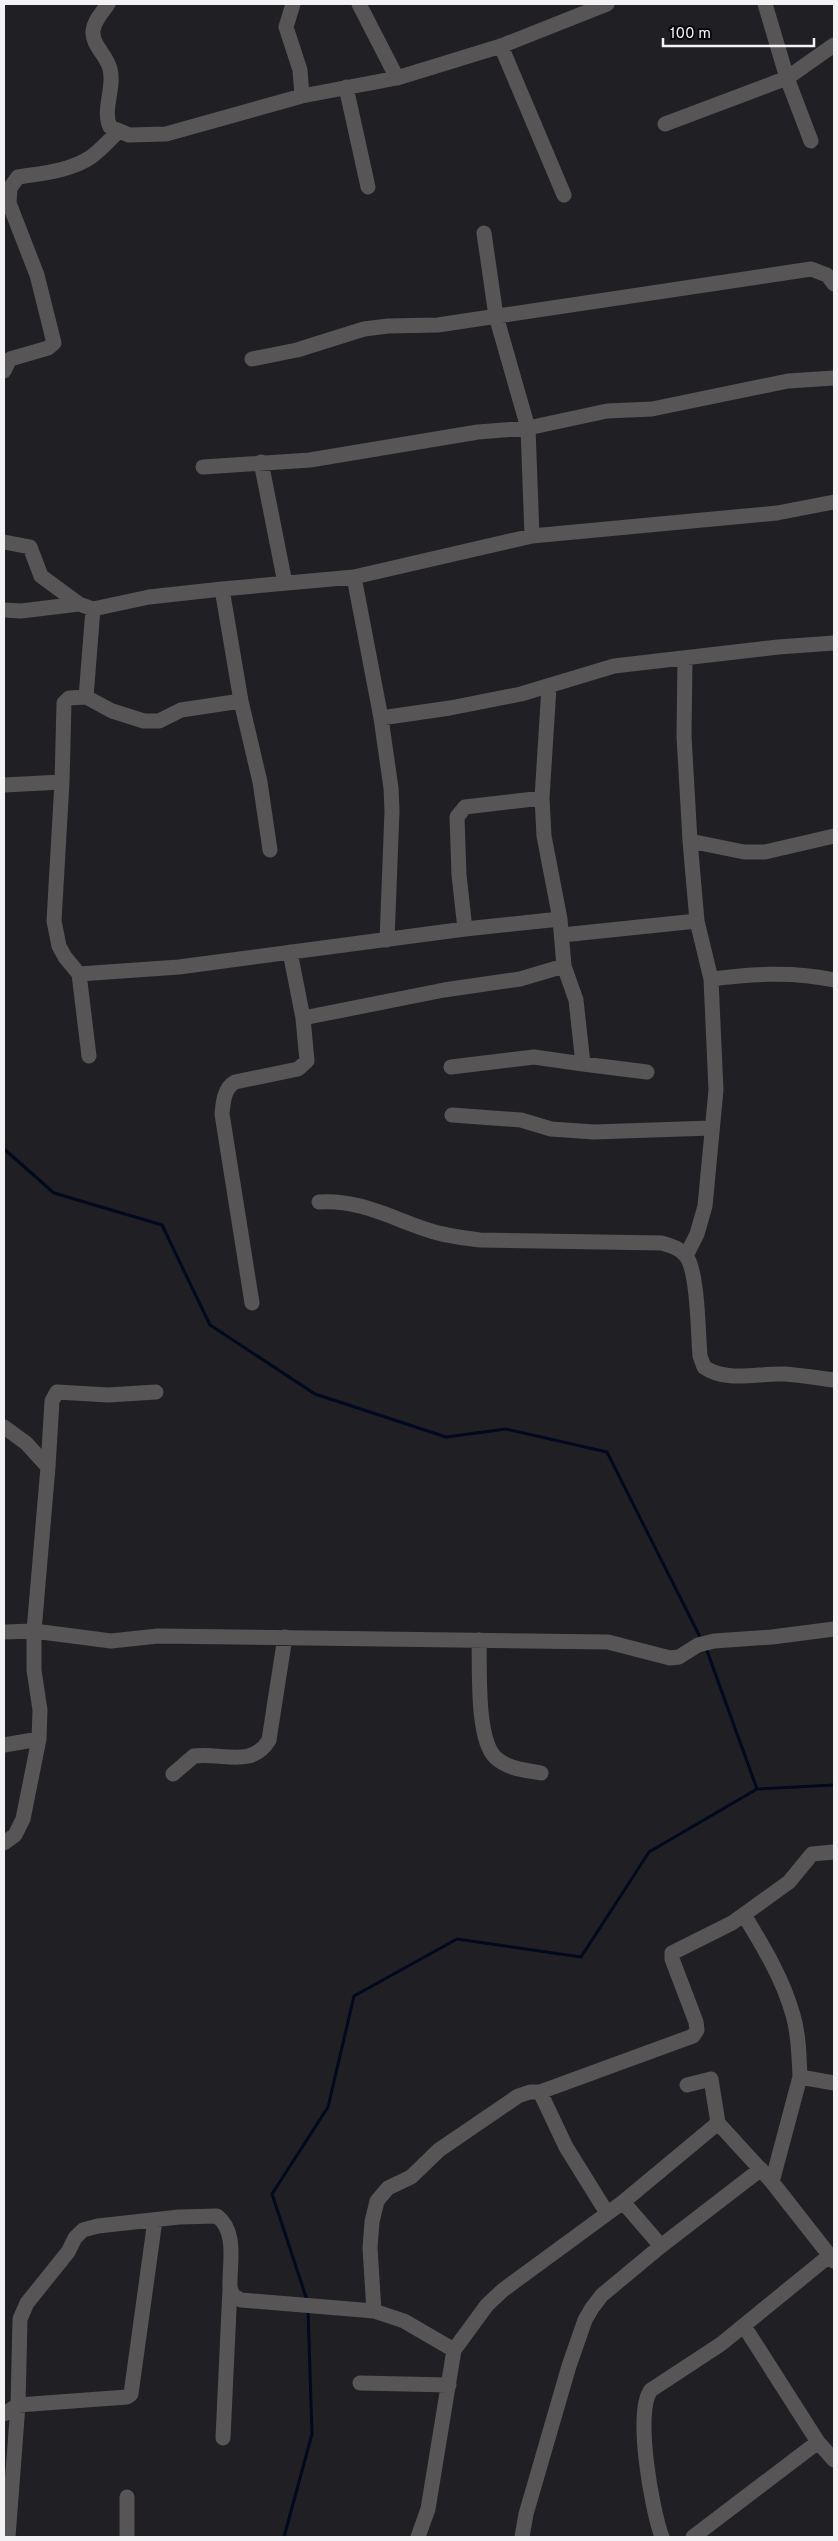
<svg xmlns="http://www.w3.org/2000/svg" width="838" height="2541" viewBox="0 0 838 2541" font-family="Overpass,sans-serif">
  <rect width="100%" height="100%" fill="#201f23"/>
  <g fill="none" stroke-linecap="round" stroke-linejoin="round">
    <!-- stream -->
    <path stroke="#00091e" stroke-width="3" d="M4 1149 54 1193 162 1225 210 1325 315 1394 446 1437 506 1429 607 1452 702 1641
      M706 1648 757 1789
      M307 2300 272 2194 328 2107 354 1996 457 1939 581 1957 649 1852 757 1789 834 1785
      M284 2537 312 2434 308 2309"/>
    <!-- minor -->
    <path stroke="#575555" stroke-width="15" d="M108 4C103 12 94 20 93 31 92 46 107 55 110 69 115 88 102 109 110 127L129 135 166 134 302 96 397 78 501 46 607 4
      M293 4 286 27 300 70 302 96
      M359 4 397 78
      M765 4 787 78 834 45
      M501 46 564 195
      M346 87 368 187
      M665 124 787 78 811 141
      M484 233 496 316 528 428 607 411 652 409 788 381 834 378
      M252 359 297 350 364 329 388 326 438 325 811 269 827 275 834 284
      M4 371 10 359 48 348 54 343 37 275 9 203 10 188 18 177C43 173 70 171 91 157 101 150 109 140 118 132
      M261 462 285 583
      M203 467 310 460 478 432 528 428 532 536
      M834 502 777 513 532 536 354 577 381 718 450 708 521 694 614 666 778 647 834 643
      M4 542 30 547 41 576 79 604 93 609 86 697
      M93 609 149 597 222 589
      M4 610 21 611 79 604
      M685 659 684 736 690 841 697 921 711 979 716 1090 705 1206 697 1234 686 1256
      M241 701 260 782 270 850
      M381 718 391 788 392 811 387 940
      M62 782 54 921 59 946 65 957 79 974
      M4 785 62 782 64 703 69 698 86 697 112 711 144 721H159L181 710 241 701 222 589 354 577
      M690 841 744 852H765L834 836
      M465 929 459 875 457 817 465 807 542 798
      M562 935 697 921
      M711 979C753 974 792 971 834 980
      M303 1018 444 990 520 979 564 966
      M89 1056 79 974 179 967 465 929 560 919 544 836 542 798 549 687
      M583 1064 647 1072
      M451 1067 534 1057 583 1064 576 1000 564 966 560 919
      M452 1115 521 1120 551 1129 594 1132 711 1128
      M319 1202C360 1199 393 1219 431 1231 447 1236 464 1238 480 1240L662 1243C671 1246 680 1248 686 1256 698 1271 698 1334 700 1356L704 1367C727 1383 757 1373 784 1374 800 1375 818 1378 834 1380
      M252 1303 222 1114C223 1103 224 1088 235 1082L298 1069 307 1061 303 1018 290 952
      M4 1427 26 1443 48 1467 34 1631V1670L40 1710 39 1739 23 1819 15 1835 4 1843
      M48 1467 52 1401 57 1392 108 1395 156 1392
      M4 1632 34 1631 111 1641 158 1636 608 1642 670 1658 679 1657 698 1645 714 1641 772 1637 834 1629
      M479 1640C480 1667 476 1738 495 1757 507 1769 525 1770 541 1773
      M4 1745 39 1739
      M173 1774 194 1756C221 1752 252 1769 269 1740L285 1637
      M744 1915C763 1946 783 1979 793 2015 799 2035 799 2057 800 2077
      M687 2085 711 2079 718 2123 772 2182 834 2261
      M540 2092 566 2147 607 2213
      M772 2182 800 2077 834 2083
      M623 2202 661 2246
      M374 2311 370 2248 372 2222 377 2201 388 2188 411 2177 439 2150 518 2096 530 2092H540L693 2036 697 2030 696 2022 672 1959V1953L732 1923 771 1895 789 1882 812 1854 834 1852
      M744 2326 818 2442 834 2460
      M360 2383 449 2385
      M4 2414 18 2405 127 2397 131 2394 155 2220
      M223 2438 230 2288
      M127 2497V2537
      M8 2537 18 2405 20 2319 27 2303 68 2252 75 2238 83 2230 98 2226 179 2217 217 2216C238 2232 229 2265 230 2288L233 2295 241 2300 374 2311 404 2321 454 2350
      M418 2537 428 2509 454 2350 487 2305 503 2290 623 2202 718 2123
      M522 2537 526 2514 569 2366 585 2320 592 2308 602 2295 661 2246 761 2169
      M662 2537C652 2511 634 2411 651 2390L721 2344 829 2256
      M693 2537 818 2442"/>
  </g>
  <!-- border -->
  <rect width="838" height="2541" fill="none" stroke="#f3f2f5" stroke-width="10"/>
  <!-- scale -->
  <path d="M663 38v8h151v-8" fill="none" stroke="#f3f2f5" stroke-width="2.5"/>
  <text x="670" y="38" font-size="15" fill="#f3f2f5" stroke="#09090b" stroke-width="4" paint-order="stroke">100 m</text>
</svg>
